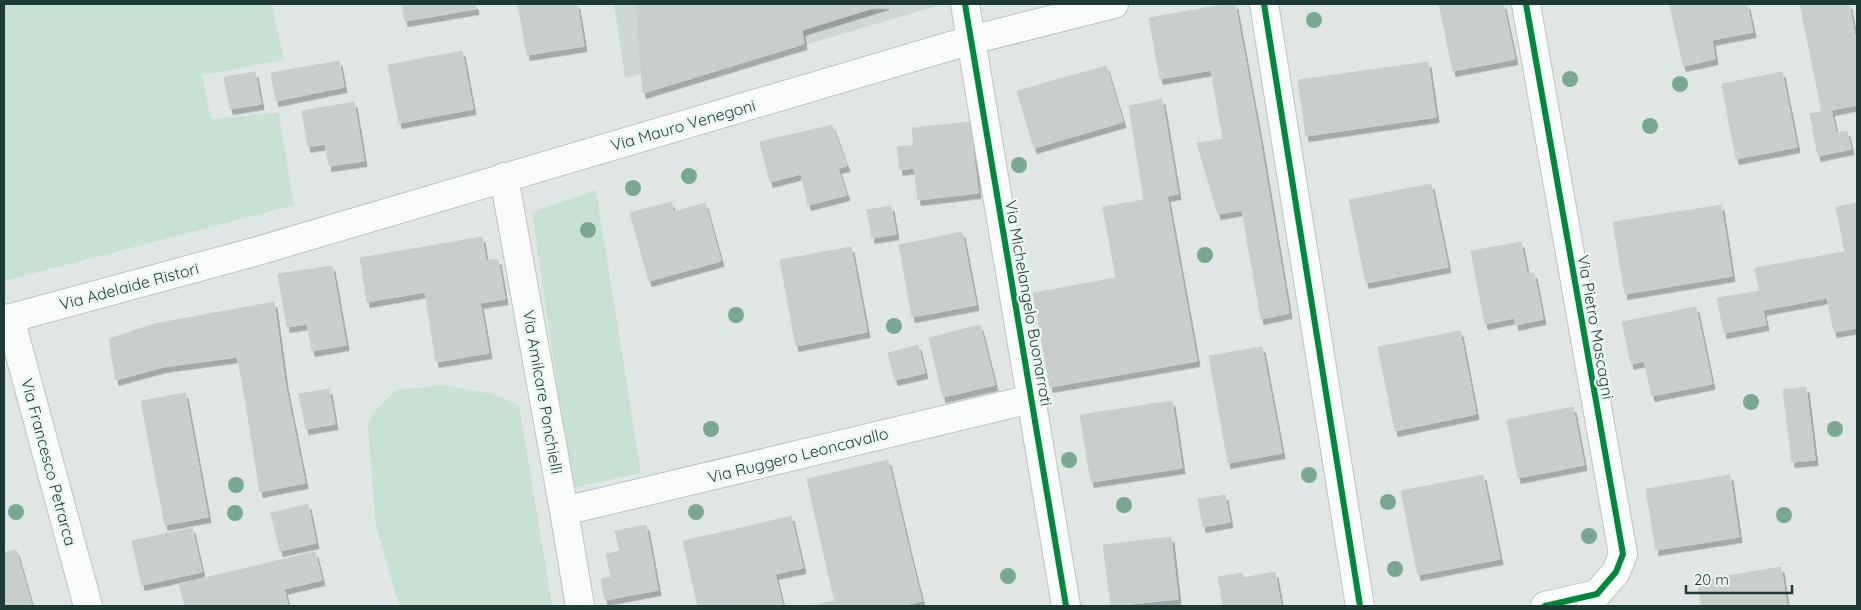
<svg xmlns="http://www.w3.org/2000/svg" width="1861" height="610" viewBox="0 0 1861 610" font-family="Quicksand,sans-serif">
  <defs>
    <filter id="shadow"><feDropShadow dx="3" dy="5.5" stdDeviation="0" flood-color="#0004"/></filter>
  </defs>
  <rect width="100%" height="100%" fill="#e0e6e5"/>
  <!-- built -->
  <path fill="#cdd8d5" d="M614 4H943L643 93 641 74 625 78Z"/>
  <!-- green -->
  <path fill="#c7e1d3" d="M4 4H272L284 60 202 75 211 119 279 113 294 205 4 281Z
    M596 190 641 473 572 488 532 212Z
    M444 385 492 394 519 405 552 606H401L396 596 375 521 368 423 372 413 396 390Z"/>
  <!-- building -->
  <path fill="#c7cecb" stroke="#c8cfce" filter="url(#shadow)" d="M402 4H475L476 9 405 21Z
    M518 4H577L584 46 527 55Z
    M636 4H798L804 44 643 93Z
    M798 4H886L802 30Z
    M1227 4H1235L1259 134 1223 140 1211 70 1160 79 1149 18Z
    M1439 4H1503L1515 59 1453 71Z
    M1670 4H1706L1715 59 1683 66Z
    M1706 4H1747L1753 32 1712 40Z
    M1800 4H1849L1857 47V105L1822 112Z
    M462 51 473 109 399 123 388 65Z
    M339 61 344 87 276 101 271 73Z
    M1428 62 1436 117 1306 136 1298 80Z
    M1106 66 1123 122 1034 148 1017 91Z
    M255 72 261 104 230 109 224 77Z
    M1782 72 1797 147 1736 159 1722 84Z
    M1162 99 1178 194 1144 200 1129 106Z
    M354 102 364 161 329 166 325 144 308 147 302 111Z
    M1831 110 1836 133 1847 131 1851 149 1818 156 1810 114Z
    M970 122 978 193 918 200 914 168 900 170 897 147 914 145 912 128Z
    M832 125 847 166 838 168 847 195 808 205 801 174 770 182 760 142Z
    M1259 134 1289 313 1261 319 1242 210 1218 214 1197 143Z
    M1431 184 1448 267 1366 283 1349 200Z
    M1167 196 1197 361 1050 387 1033 293 1116 278 1103 207Z
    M671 202 674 212 705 203 721 261 649 281 630 213Z
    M1857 203V293H1853L1836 207Z
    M1721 205 1732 276 1625 294 1613 222Z
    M891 206 896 234 872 238 867 210Z
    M962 232 976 305 912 317 899 245Z
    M482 237 486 261 498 259 505 299 480 303 489 353 436 362 425 292 367 302 360 258Z
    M1521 242 1527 274 1534 273 1543 319 1516 325 1514 318 1485 324 1471 251Z
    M851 247 867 332 796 346 780 260Z
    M1844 252 1853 293 1763 310 1755 268Z
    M332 266 346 345 312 351 307 324 287 327 278 274Z
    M1759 291 1766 325 1724 333 1717 298Z
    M1853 293H1857V328L1834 332 1827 298Z
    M274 302 285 383 244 392 237 357 163 367 116 380 109 339 154 324Z
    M1696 307 1712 384 1652 396 1644 361 1631 364 1622 322Z
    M980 325 995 385 943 397 929 338Z
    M1460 331 1476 414 1395 431 1378 347Z
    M918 345 925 373 895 380 888 353Z
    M1262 347 1282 453 1228 463 1209 356Z
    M285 383 305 483 260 492 244 392Z
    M1806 387 1815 460 1792 462 1783 390Z
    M329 389 335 424 306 429 299 394Z
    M185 393 208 517 165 525 141 401Z
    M1172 401 1182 468 1091 482 1080 415Z
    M1573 407 1584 465 1518 478 1507 420Z
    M888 460 911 558 829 577 807 479Z
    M1483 475 1500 559 1418 575 1401 491Z
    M1730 475 1739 537 1656 550 1646 489Z
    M1225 495 1230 522 1203 527 1198 499Z
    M308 504 316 543 280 551 271 513Z
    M791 516 803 568 775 574 771 558 758 561 750 526Z
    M646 525 658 590 605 600 601 579 611 577 606 554 620 551 615 531Z
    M750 526 758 561 771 558 783 606H735L730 586 695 594 683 541Z
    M192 528 202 572 142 585 132 541Z
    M1171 537 1178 599 1111 606 1103 545Z
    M16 550 32 606H4V553Z
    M315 552 322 580 284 589 280 571 253 577 251 567Z
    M911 558 922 601 901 606H836L829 577Z
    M251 567 253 577 280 571 288 606H185L179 584Z
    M1781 567 1787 606H1702L1697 581Z
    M1275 572 1281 606H1248L1243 578Z
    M1242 573 1248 606H1223L1218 577Z
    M730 586 735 606H698L695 594Z
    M835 601 836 606H810Z"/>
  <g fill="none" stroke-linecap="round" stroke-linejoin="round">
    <defs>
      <path id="minor" d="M965 4 1066 606
        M1264 4 1360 606
        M1526 4 1623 554 1616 572 1597 594 1545 606
        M504 177 564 511 580 606
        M10 318 88 606
        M564 511 1031 399"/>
      <path id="secondary" d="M4 320 254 252 971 40 1114 4"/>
    </defs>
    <!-- minor casing -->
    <use href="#minor" stroke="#bdc3c2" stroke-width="30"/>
    <!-- secondary casing -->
    <use href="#secondary" stroke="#bcc4c2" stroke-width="30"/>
    <!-- minor -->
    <use href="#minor" stroke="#fafbfb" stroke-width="28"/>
    <!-- secondary -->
    <use href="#secondary" stroke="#fafbfb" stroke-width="28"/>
    <defs>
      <path id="cycleway" d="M965 4 1066 606
        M1264 4 1360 606
        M1526 4 1623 554 1616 572 1597 594 1545 606"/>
    </defs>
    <!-- cycleway casing -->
    <use href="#cycleway" stroke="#edf7f3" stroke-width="9"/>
    <!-- cycleway -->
    <use href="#cycleway" stroke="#00873e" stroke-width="6"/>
  </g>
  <!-- trees -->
  <g fill="#79a792">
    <circle cx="1314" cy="20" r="8"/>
    <circle cx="1570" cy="79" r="8"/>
    <circle cx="1680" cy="84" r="8"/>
    <circle cx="1650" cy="126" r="8"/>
    <circle cx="1019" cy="165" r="8"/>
    <circle cx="689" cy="176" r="8"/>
    <circle cx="633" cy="188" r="8"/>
    <circle cx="588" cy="230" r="8"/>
    <circle cx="1205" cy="255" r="8"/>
    <circle cx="736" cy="315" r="8"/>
    <circle cx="894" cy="326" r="8"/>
    <circle cx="1751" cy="402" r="8"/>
    <circle cx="711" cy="429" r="8"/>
    <circle cx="1835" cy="429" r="8"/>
    <circle cx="1069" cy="460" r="8"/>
    <circle cx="1309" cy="475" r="8"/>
    <circle cx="236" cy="485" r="8"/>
    <circle cx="1388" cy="502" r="8"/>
    <circle cx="1124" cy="505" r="8"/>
    <circle cx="16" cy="512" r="8"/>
    <circle cx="696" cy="512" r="8"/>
    <circle cx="235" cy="513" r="8"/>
    <circle cx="1784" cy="515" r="8"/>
    <circle cx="1589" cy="536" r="8"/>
    <circle cx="1395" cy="569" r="8"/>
    <circle cx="1008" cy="576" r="8"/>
  </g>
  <g text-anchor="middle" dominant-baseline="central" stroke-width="5" stroke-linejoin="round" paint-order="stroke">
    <!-- street labels -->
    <g font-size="16" fill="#1d3a36" stroke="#edf7f3">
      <text transform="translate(683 125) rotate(-16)">Via Mauro Venegoni</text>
      <text transform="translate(129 286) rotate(-15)">Via Adelaide Ristori</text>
      <text transform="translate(1029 303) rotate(80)">Via Michelangelo Buonarroti</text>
      <text transform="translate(1596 327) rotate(80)">Via Pietro Mascagni</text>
      <text transform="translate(543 392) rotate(80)">Via Amilcare Ponchielli</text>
      <text transform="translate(798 455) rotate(-14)">Via Ruggero Leoncavallo</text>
      <text transform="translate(49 462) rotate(75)">Via Francesco Petrarca</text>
    </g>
  </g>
  <!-- border -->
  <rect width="1861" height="610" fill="none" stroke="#1d3a36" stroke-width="10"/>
  <!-- scale -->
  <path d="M1686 585v8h106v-8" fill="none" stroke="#1d3a36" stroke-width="2.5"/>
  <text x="1694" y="585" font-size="15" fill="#1d3a36" stroke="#edf7f3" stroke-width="4" paint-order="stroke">20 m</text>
</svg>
